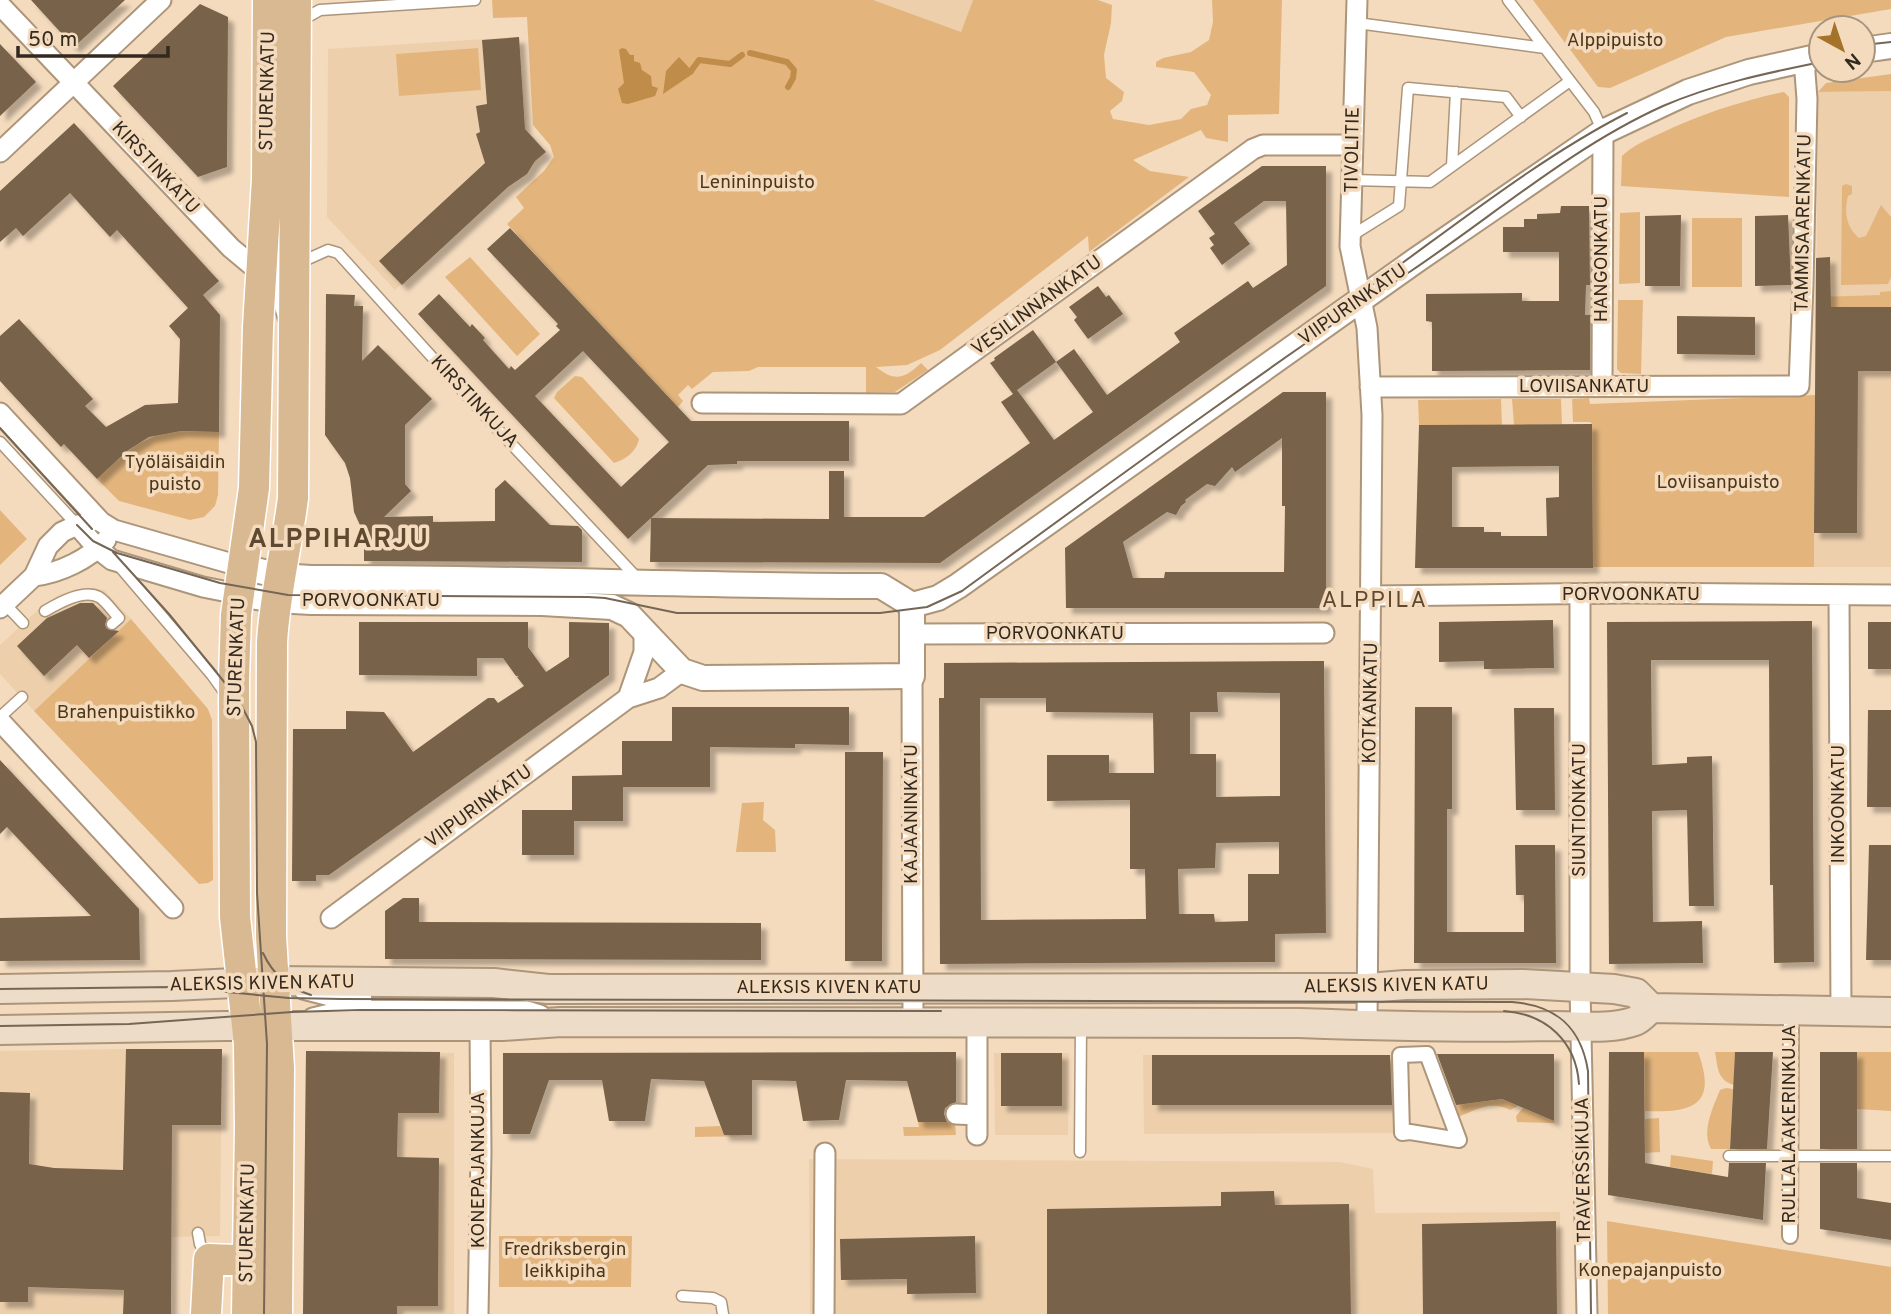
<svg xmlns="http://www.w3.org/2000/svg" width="1891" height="1314" viewBox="0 0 1891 1314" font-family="Overpass,sans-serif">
  <defs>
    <filter id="shadow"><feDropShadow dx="6" dy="6" stdDeviation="2" flood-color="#0004"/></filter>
  </defs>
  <rect width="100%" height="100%" fill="#f4dbbe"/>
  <!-- built -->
  <path fill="#edcfac" d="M872 0H973L961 33Z
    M519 37 527 131 546 152 532 165 527 174 516 179 395 290 327 217 328 49Z
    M1891 91V567H1814L1818 92Z
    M94 588 104 590 131 619 34 711 0 674V645L41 607 58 595 70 591Z
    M126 1049H222L220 1236 172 1237 171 1314H0V1051Z
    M306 1051 454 1053V1314H303Z
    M994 1053H1069L1068 1135H995Z
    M1143 1055H1400L1402 1133 1144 1134Z
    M809 1159 1340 1162 1373 1169 1375 1213 1560 1212 1561 1314H810Z"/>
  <!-- green -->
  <path fill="#e3b57d" d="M492 0H873L961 32 973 0H1098L1112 5 1111 23 1104 55 1106 78 1124 92 1122 101 1110 111 1113 119 1149 125 1181 119 1191 109 1207 105 1211 95 1194 72 1156 67V62L1163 58 1191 52 1209 40 1213 22 1212 0H1282L1279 114 1228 115V142L1206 138 1201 130 1133 160 1150 171 1189 177 1089 252 1088 236 940 350 907 365 876 367C895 382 904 379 921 363L928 370 895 392 866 393V367H758L749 371 713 372 692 389 688 385 678 395 683 401 678 407 507 224 524 208 516 197 544 171 554 157 550 145 533 125 527 17 493 18Z
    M1533 0H1891V9L1726 37 1610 88 1598 87Z
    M478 48 481 90 399 96 396 54Z
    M1891 74V91L1818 92 1826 83Z
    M1784 92 1789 97V197L1621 186 1622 156C1632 146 1646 140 1659 134 1699 115 1740 101 1784 92Z
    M1846 184 1852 186V194L1848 196C1844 212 1846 227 1859 238L1866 236 1881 205 1891 217V277L1888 284 1841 285 1842 186Z
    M1640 212V283L1619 284 1620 213Z
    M1692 218H1742V287H1692Z
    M470 257 540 334 517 356 445 277Z
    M1891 291V307H1816L1817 297 1880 295V292Z
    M1618 300H1643L1641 374 1621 373 1617 369Z
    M575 376 582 377 639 439C637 451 625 460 614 463L554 398 557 392Z
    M1815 395 1814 567H1593L1592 424 1590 422H1573L1572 399 1589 398 1590 404Z
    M1501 399 1502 425H1419L1418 400Z
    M1512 399H1561L1562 424 1514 425Z
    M181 431 219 432 218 495 215 506 204 517 190 520 119 501 97 479C124 454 141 434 181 431Z
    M0 510 27 539 0 565Z
    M131 619 208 709 212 720 213 880 208 883 199 884 34 711Z
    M764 802 763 820 775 830 776 852H736L742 803Z
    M1644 1052H1698C1718 1106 1692 1113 1645 1111Z
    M1715 1052H1735L1734 1085C1717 1080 1718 1068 1715 1052Z
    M1857 1052H1891V1111L1857 1109Z
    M1726 1088 1733 1089 1730 1149H1711C1701 1132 1713 1107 1720 1090Z
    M1502 1099 1518 1106 1510 1110C1491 1100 1476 1110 1458 1117L1453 1105Z
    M1523 1108 1554 1121 1555 1123 1517 1122 1516 1116Z
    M1659 1118 1660 1152 1645 1153V1119Z
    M918 1122H955L956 1135 904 1136 903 1127H919Z
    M720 1126 724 1135 752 1136 695 1137V1127Z
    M1671 1155 1713 1161 1712 1174 1670 1167Z
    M1607 1221 1891 1267V1314H1608Z
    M499 1236H632L631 1287H499Z"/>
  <!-- water -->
  <path fill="#bf8c4a" d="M622 48 626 49 630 55H634V61L640 63 642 70 651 76 652 86 658 88 655 96 628 104 622 103 618 89 624 83 619 50Z
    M679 57 694 73 663 94 666 71Z"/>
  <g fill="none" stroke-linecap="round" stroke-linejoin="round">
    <!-- stream -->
    <path stroke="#bf8c4a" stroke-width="6" d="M750 53 787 62 794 70 793 78 788 87
      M691 71 699 60 730 64 742 55"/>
  </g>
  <!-- building -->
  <path fill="#786248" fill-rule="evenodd" filter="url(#shadow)" d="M31 0H125L74 47Z
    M200 4 228 17 227 167 198 177 113 86Z
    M519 37 525 129 546 152 535 161 527 174 508 187 402 285 379 261 485 163 476 134 480 132 476 106 487 104 482 40Z
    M0 44 36 82 0 116Z
    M74 123 219 281 203 295 220 315 219 432 181 431 149 437 127 451 97 479 64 444 61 447 0 381V336L19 319 93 399 85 406 106 427 145 405 178 403 180 339 169 326 188 308 117 230 110 237 70 193 23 236 16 228 0 242V191Z
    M1262 166H1326V286L940 563 650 562 651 518 628 539 418 314 439 294 470 327 472 324 485 338 483 340 509 369 511 366 515 370 560 330 556 326 558 324 487 249 510 228 691 421H849V461H737V464L708 465 651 518 829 519V471H844V517H924L1030 443 1001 402 1013 394 990 363 995 360 994 358 1033 330 1056 362 1074 349 1107 395 1180 342 1174 333 1248 281 1253 288 1287 265 1286 201H1264L1234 223 1250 244 1222 265 1210 248 1214 245 1209 238 1215 234 1198 211ZM583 351 669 442 621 487 535 396ZM1056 362 1093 412 1054 440 1017 390Z
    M1561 206H1589L1590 285H1586L1585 315H1590V370L1432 371V322L1426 321V294L1522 293V301H1559V252H1503V227H1524V219H1537V214L1560 213Z
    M1681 215 1680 286H1645V216Z
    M1788 215 1791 285 1755 286V216Z
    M1830 257 1831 307H1891V371H1858L1857 533H1814L1816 261V258Z
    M1098 286 1106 297 1109 295 1123 314 1088 339 1074 320 1077 317 1069 307Z
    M326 294 355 295 354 306H363L362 361 378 345 432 399 405 425V484L411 491 384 517 433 516V522L495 521V489L505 480 550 525 578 526 582 530V562L364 561V534L354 512 350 478 345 463 325 435Z
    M1677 316 1755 317V355L1677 354Z
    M1283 392H1326V608H1066L1065 548ZM1282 438V506H1285L1284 572H1165L1164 578H1133L1123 542 1167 512 1176 515 1181 506 1186 502 1185 500 1207 484 1215 486 1232 467 1235 472Z
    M1592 424 1593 568H1415L1419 425ZM1559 466V497L1546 498 1547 536H1501V532H1484V527H1452V467Z
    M80 603H93L107 618 105 625 107 629 119 631 89 658 77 645 44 676 17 646 47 618Z
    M1553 620 1554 668 1484 669V661L1439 662V622Z
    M1812 621 1814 962 1774 963 1773 885H1770L1769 660H1651L1652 765 1687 763V757L1712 756 1714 906H1689L1687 810 1652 811 1653 922 1702 921 1703 963 1609 964 1607 622Z
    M359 622H528V647L546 672 569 657V622L609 623V675L329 875H316V881H292L293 729H346V711L384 712 413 752 488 698H494L498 703 524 686 517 677 519 676H516L503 658H477V676L359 675Z
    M1868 622H1891V669H1868Z
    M1324 661 1326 933 1275 934V962L940 964 939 698H944V663ZM1217 692 1280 693V796L1216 797V754H1190V712H1218ZM980 698H1046V712L1153 713 1154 773H1109V755H1047V801L1130 800V869H1145L1146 919 981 920ZM1279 842V874H1248V921L1215 922 1214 914H1179L1178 869 1215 868 1216 843Z
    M672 707H849V745L795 744V748L710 747V787H623V821H574V855H522V810H572V776L622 775V741H672Z
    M1415 707H1452V809H1447V932H1524V895H1516L1515 845H1555L1556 963H1414Z
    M1514 708H1554L1555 810H1516Z
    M1868 710H1891V807H1867Z
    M845 752H883L882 961H845Z
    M0 760 139 909 140 960 0 961V918L91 916 7 827 0 834Z
    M1869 845H1891V960H1866Z
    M403 898H419V922L761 923V960L385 959V911Z
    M126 1049H222L221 1125H172L171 1314H123L124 1290 28 1287V1302H0V1092L30 1093 29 1164 54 1168 123 1170Z
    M306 1051 440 1052 439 1113H398L397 1157 439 1158 438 1306H397V1314H303Z
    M956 1052V1102L945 1108 944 1114 947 1122H918L907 1081 846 1080 839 1120 803 1121 796 1081 752 1080V1135H724L704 1081 651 1079 645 1121H609L602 1080H549L530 1134H503V1053Z
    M1609 1052H1644L1645 1163 1728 1177 1729 1163H1766L1763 1220 1608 1195Z
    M1735 1052H1773L1767 1149H1730Z
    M1820 1052H1857V1149H1820Z
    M1001 1053H1062V1106H1001Z
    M1437 1054H1554V1121L1502 1099 1456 1105Z
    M1152 1055H1390L1392 1105H1152Z
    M1820 1163H1857V1198L1891 1203V1240L1820 1229Z
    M1274 1191 1275 1205 1349 1204 1351 1314H1047V1209L1221 1206V1192Z
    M1556 1221 1557 1314H1423L1422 1224Z
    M975 1236 976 1293 907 1294V1279L841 1280 840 1239Z"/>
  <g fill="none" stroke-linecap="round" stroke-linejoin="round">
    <defs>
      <path id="service" d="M1508 0 1594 112 1603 132
        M300 21 320 10 475 0
        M1357 23 1545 48
        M1452 166 1456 92
        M1352 180 1430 182 1570 81
        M1351 236 1399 206 1408 88 1506 97 1521 117
        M299 263 328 250 338 253 487 418 638 579
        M0 442 77 525
        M120 567 212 675 227 696
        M4 603 23 623
        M45 611C59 603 83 589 99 597 106 601 113 612 119 618L112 624
        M0 717 22 697
        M1080 1152 1081 1027
        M1729 1156H1891
        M198 1233 200 1244 207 1256
        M682 1296 713 1298 721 1302 723 1314"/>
      <path id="pedestrian" d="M1427 1054 1459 1140 1410 1132 1402 1133 1400 1055Z
        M1790 1236 1791 1011"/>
      <path id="minor" d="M1357 0 1350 246 1367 328 1372 415 1367 1024
        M0 5 231 248 273 283 281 296 288 317
        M0 152 161 0
        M1602 386 1603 132
        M1370 387 1799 386 1803 284 1807 99 1804 60
        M702 403 901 404 1253 149 1263 145H1352
        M0 413 101 522 114 530 243 567
        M77 525 98 549 112 560 203 587 238 594
        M34 576C60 573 89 559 106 540
        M1580 595V988L1587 1314
        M1839 595 1841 1012
        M1372 596 1627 593 1891 595
        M0 608 34 576 48 546 62 532 77 525 89 523
        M912 634 1324 633
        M912 676 913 1023
        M628 698 644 652V631
        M0 721 173 908
        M331 918 628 698 659 688 682 671
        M303 989 342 999H362
        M313 1018 342 1011 361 1010 527 1011 540 1015
        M956 1114 977 1115
        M977 1135V1022
        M478 1314 481 1153 480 1026
        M824 1314 825 1153"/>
      <path id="tertiary" d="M1863 50 1891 46
        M243 567 280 576 311 578C501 577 691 586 881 586L912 605
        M238 594 276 600 311 602 542 603 612 607 629 615 682 671 703 678 912 676V605
        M912 605 938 598 958 586 1415 261 1603 132 1688 92 1749 72 1821 56"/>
      <path id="secondary" d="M0 989 172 986 275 981 494 983 548 989 1368 988 1405 985 1523 984 1614 989 1636 993 1651 1008
        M0 1030 225 1026H503L561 1022 1299 1023C1384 1026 1469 1028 1555 1026 1580 1026 1611 1030 1635 1021 1641 1019 1646 1012 1651 1008L1891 1012"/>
      <path id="primary" d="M206 1314 209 1259 266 1261
        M247 1314 250 1127 249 1044 235 917 234 680 236 615 254 488 258 327 267 179 268 0
        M277 1314 279 1068 271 936 272 642C275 593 287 546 293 498L296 0"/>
    </defs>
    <!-- service casing -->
    <use href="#service" stroke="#ad957a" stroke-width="13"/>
    <!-- pedestrian casing -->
    <use href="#pedestrian" stroke="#ad957a" stroke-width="18"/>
    <!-- minor casing -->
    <use href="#minor" stroke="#ad957a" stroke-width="23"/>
    <!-- tertiary casing -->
    <use href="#tertiary" stroke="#ad957a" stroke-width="28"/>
    <!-- secondary casing -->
    <use href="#secondary" stroke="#ad957a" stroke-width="32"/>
    <!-- primary casing -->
    <use href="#primary" stroke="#fff" stroke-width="33"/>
    <!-- service -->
    <use href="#service" stroke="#fff" stroke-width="10"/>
    <!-- pedestrian -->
    <use href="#pedestrian" stroke="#fff" stroke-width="14"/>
    <!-- minor -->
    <use href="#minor" stroke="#fff" stroke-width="19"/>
    <!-- tertiary -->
    <use href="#tertiary" stroke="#fff" stroke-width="24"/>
    <!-- secondary -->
    <use href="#secondary" stroke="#ecdcc8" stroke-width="28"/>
    <!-- primary -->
    <use href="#primary" stroke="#d8b992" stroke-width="30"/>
    <!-- tram -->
    <path stroke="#756655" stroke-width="2" d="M1863 45 1891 42
      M1372 285C1453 227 1539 158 1627 113
      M0 428 92 529
      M77 525 93 541 117 553 220 583 288 595 588 597 605 598 677 613H880L927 607 962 591C1110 483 1258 374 1411 271 1493 216 1572 147 1663 106 1714 84 1767 73 1821 62
      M113 552 169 614 238 699 252 726 256 742 257 893 267 1044 264 1314
      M263 953C273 975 288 988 311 995
      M0 989 174 987 289 998 342 999 1512 1002C1556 1005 1581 1027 1588 1071L1591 1314
      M1504 1011C1546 1014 1576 1041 1579 1084
      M0 1026 129 1024 292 1012 361 1010 941 1011"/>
  </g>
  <g text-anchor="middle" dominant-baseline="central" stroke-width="7" stroke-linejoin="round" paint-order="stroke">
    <!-- park labels -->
    <g font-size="19" fill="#4d3619" stroke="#f4dbbe">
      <text x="1615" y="41">Alppipuisto</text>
      <text x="757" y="183">Lenininpuisto</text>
      <text x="175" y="463">Työläisäidin<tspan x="175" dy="22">puisto</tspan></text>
      <text x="1718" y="483">Loviisanpuisto</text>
      <text x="126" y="713">Brahenpuistikko</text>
      <text x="565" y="1250">Fredriksbergin<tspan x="565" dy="22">leikkipiha</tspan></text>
      <text x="1650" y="1271">Konepajanpuisto</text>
    </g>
    <!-- street labels -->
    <g font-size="19" fill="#33291e" stroke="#f4dbbe">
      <text transform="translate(268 91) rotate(-89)">STURENKATU</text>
      <text transform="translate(1353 150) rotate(-89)">TIVOLITIE</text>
      <text transform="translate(155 168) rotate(47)">KIRSTINKATU</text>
      <text transform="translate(1804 223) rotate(-89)">TAMMISAARENKATU</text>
      <text transform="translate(1602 259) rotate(-90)">HANGONKATU</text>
      <text transform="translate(1353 305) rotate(-35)">VIIPURINKATU</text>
      <text transform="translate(1037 306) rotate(-36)">VESILINNANKATU</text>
      <text x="1584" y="387">LOVIISANKATU</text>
      <text transform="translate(474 402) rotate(47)">KIRSTINKUJA</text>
      <text x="1631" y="595">PORVOONKATU</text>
      <text x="371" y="601">PORVOONKATU</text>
      <text x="1055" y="634">PORVOONKATU</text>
      <text transform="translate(237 657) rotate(-88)">STURENKATU</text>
      <text transform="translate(1371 703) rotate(-89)">KOTKANKATU</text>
      <text transform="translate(1839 804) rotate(-90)">INKOONKATU</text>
      <text transform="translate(479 807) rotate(-36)">VIIPURINKATU</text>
      <text transform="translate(1580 810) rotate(-90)">SIUNTIONKATU</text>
      <text transform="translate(912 814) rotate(-90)">KAJAANINKATU</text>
      <text transform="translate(262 984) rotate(-1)">ALEKSIS KIVEN KATU</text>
      <text transform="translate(1396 986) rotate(-1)">ALEKSIS KIVEN KATU</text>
      <text x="829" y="988">ALEKSIS KIVEN KATU</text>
      <text transform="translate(1790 1124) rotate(-90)">RULLALAAKERINKUJA</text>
      <text transform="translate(479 1170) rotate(-90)">KONEPAJANKUJA</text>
      <text transform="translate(1584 1170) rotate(-91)">TRAVERSSIKUJA</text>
      <text transform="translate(248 1223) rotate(-89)">STURENKATU</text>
    </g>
    <!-- quarter labels -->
    <g font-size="23" letter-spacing="2" fill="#5f4a31" stroke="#f4dbbe">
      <text x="1375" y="601">ALPPILA</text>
    </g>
    <!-- district labels -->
    <g font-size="26" font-weight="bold" letter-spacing="2" fill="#5f4a31" stroke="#f4dbbe">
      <text x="339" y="540">ALPPIHARJU</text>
    </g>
  </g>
  <!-- north arrow -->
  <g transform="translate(1842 49) rotate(140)"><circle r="33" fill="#f4dbbe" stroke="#a7947e" stroke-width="2"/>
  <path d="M0-5L12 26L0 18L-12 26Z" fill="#a5722a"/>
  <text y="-10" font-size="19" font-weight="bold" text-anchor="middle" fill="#33291e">N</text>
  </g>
  <!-- scale -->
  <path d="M18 46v10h150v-10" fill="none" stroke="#33291e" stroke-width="3.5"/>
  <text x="28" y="46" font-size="21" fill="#33291e" stroke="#f4dbbe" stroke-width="5" paint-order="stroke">50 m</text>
</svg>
